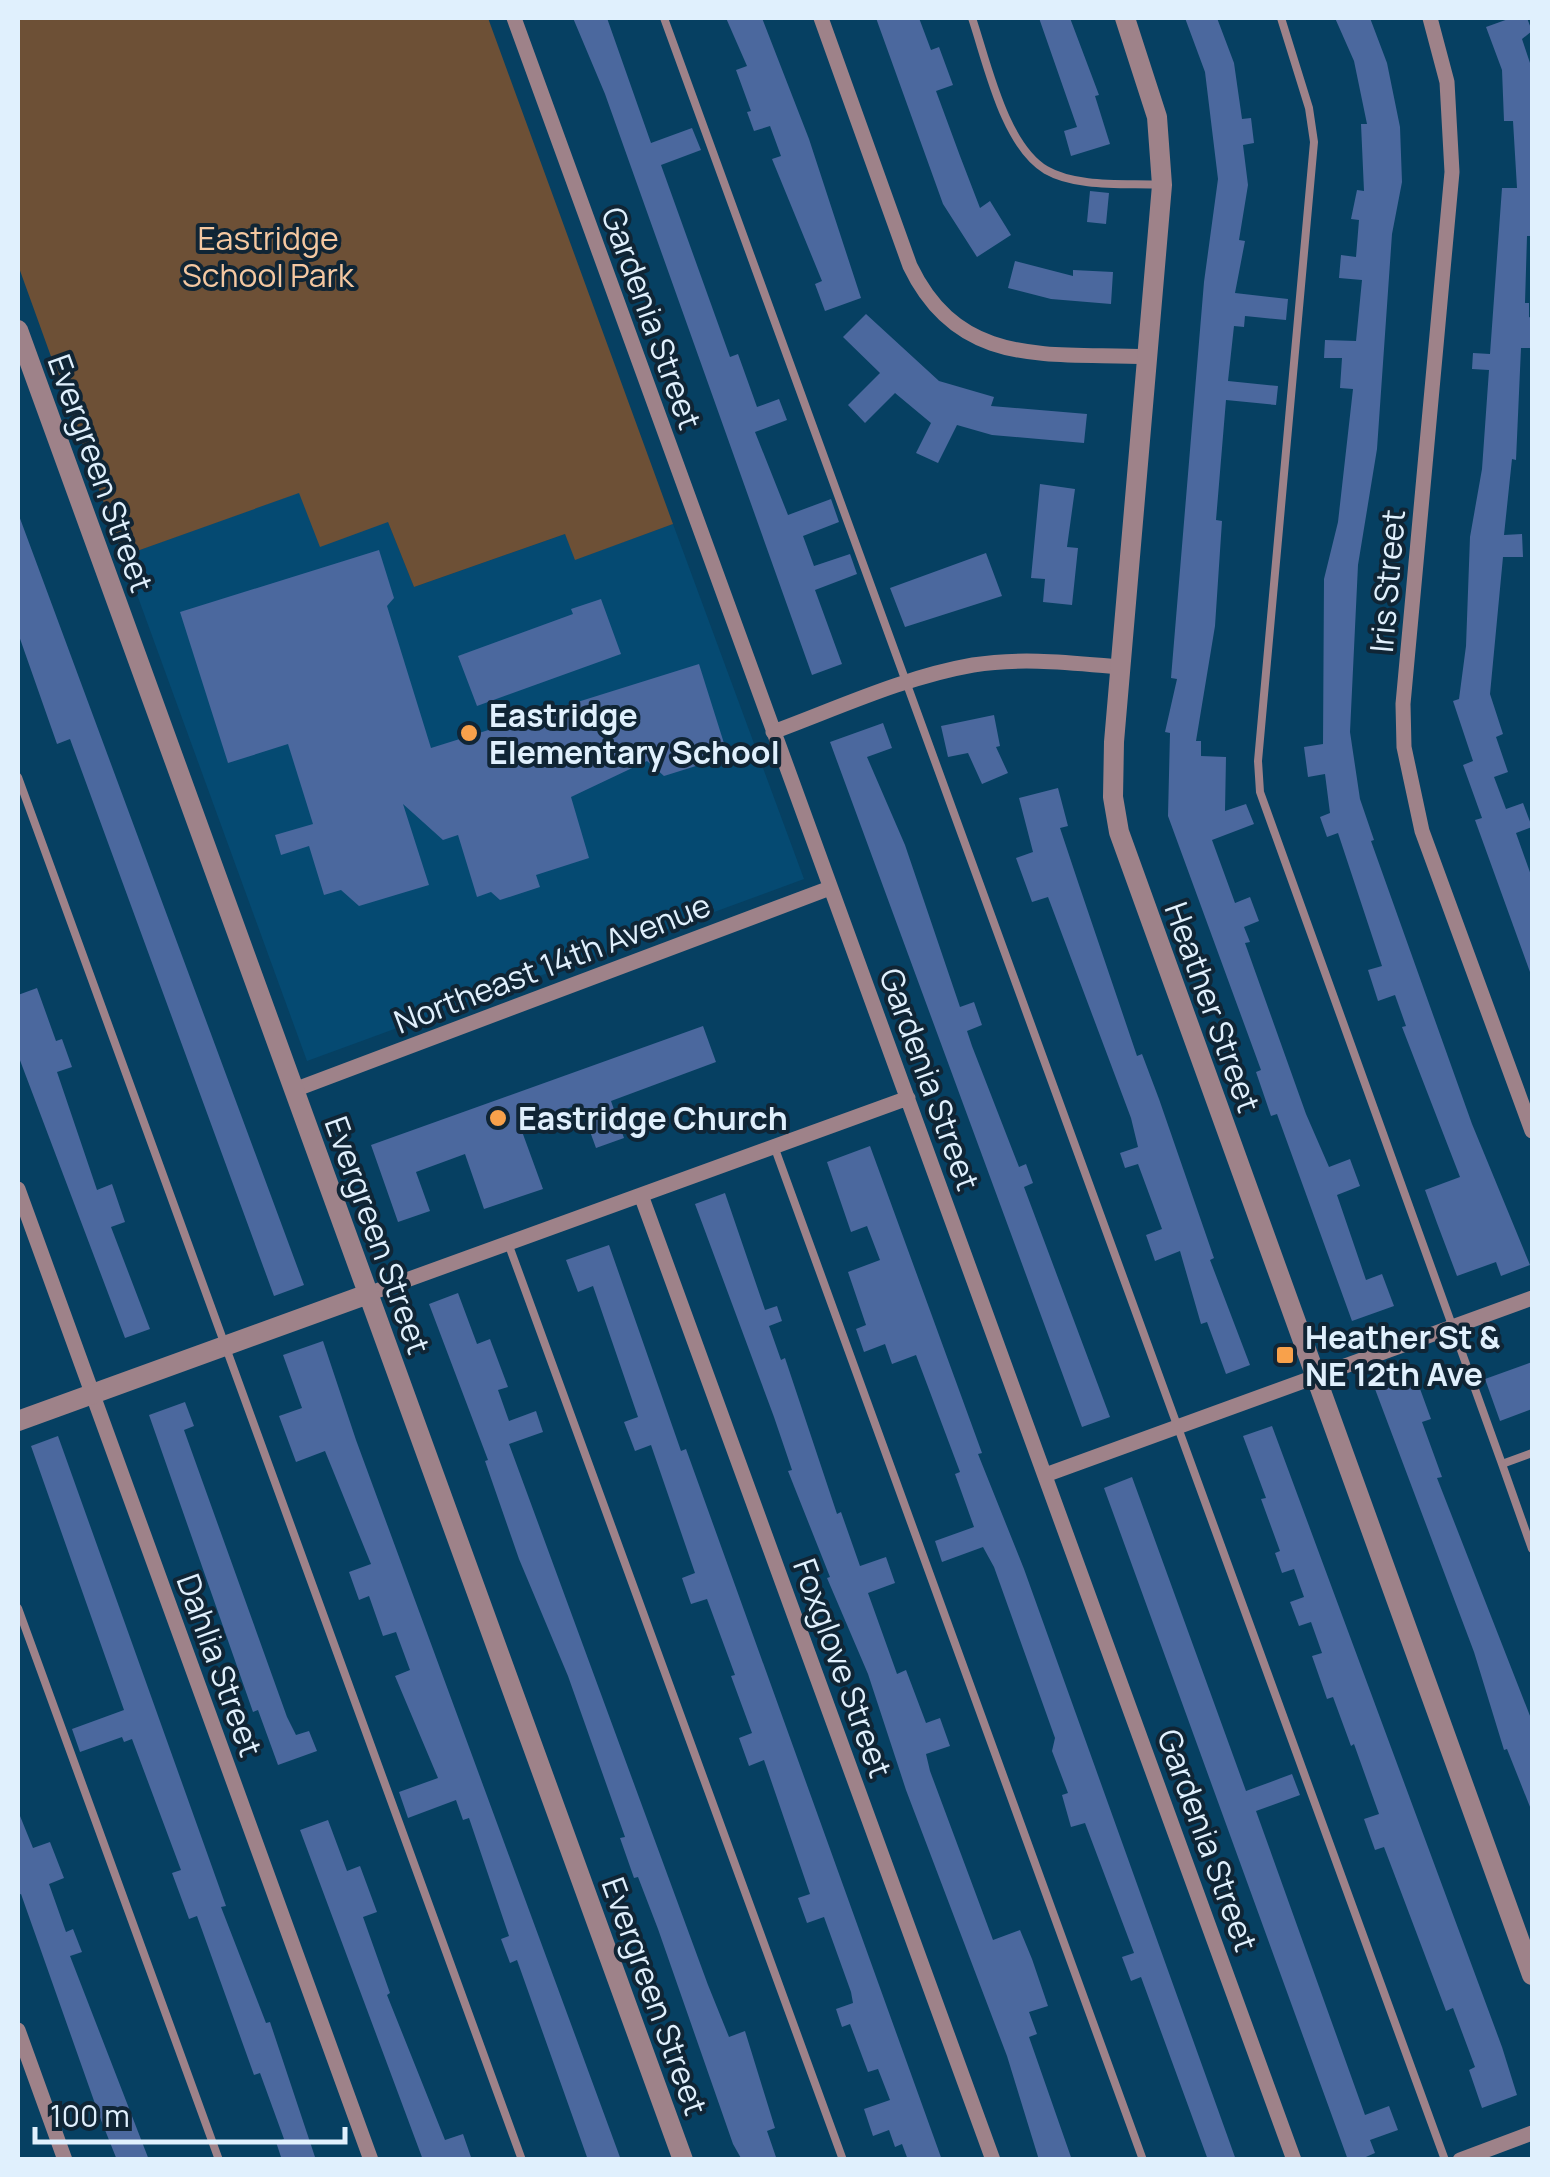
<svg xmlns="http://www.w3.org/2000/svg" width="1550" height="2177" viewBox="0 0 1550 2177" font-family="Manrope,sans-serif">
  <rect width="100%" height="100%" fill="#064062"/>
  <!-- built -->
  <path fill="#054a72" d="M300 492 388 522 414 587 565 534 576 559 673 524 804 879 307 1061 123 556Z"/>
  <!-- park -->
  <path fill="#6d5036" d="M18 18H488L673 524 575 560 565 534 414 587 388 522 320 547 299 493 123 556 18 265Z"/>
  <!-- building -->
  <path fill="#4b689e" d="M573 18H607L651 143 692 128 701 150 661 165 730 357 738 354 757 407 779 399 787 420 755 432 788 515 831 499 839 522 803 536 814 566 850 554 857 574 815 590 842 664 812 675 605 94Z
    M726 18H762L809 139 861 298 825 311 815 284 822 281 772 159 781 156 770 126 754 131 747 112 751 111 736 70 747 66Z
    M876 18H919L931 50 939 47 953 85 936 91 960 156 980 208 990 201 1011 235 977 257 943 204Z
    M1039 18H1070L1099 95 1095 96 1110 144 1071 156 1064 131 1077 127Z
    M1185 18H1217L1234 63 1242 119 1251 118 1254 143 1243 145 1248 185 1239 240 1245 241 1235 293 1288 299 1286 320 1245 316 1244 327 1234 326 1228 381 1278 386 1276 405 1226 400 1216 520 1222 521 1215 626 1196 741H1201V756L1226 757 1225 811 1246 804 1254 824 1212 840 1235 903 1250 897 1259 921 1244 927 1250 942 1245 943 1306 1114 1329 1167 1350 1159 1360 1186 1337 1195 1366 1280 1382 1274 1394 1306 1352 1321 1277 1114 1271 1116 1256 1072 1261 1070 1168 816 1170 733 1165 732 1177 679 1171 678 1204 282 1218 179 1205 72Z
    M1335 18H1370L1387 63 1400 127 1402 182 1392 234 1377 449 1358 565 1350 732 1360 799 1374 840 1371 841 1472 1124 1530 1265 1501 1276 1496 1262 1457 1276 1437 1223 1425 1190 1460 1177 1402 1027 1406 1026 1395 995 1378 1001 1368 970 1382 966 1338 833 1327 837 1320 817 1330 813 1325 774 1308 777 1304 747 1323 744 1324 579 1338 522 1353 389 1340 388 1342 358H1324L1325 340 1356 341 1362 280 1339 278 1341 255 1356 257 1359 220 1351 219 1357 190 1364 191 1361 124H1367L1354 61Z
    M1511 18H1527L1532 31 1522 39 1532 69V236H1527L1525 303H1529V317L1532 318V348H1521L1516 460 1512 459 1504 535 1522 534 1523 557H1503L1490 694 1503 734 1496 737 1508 772 1494 777 1506 809 1523 803 1532 827 1516 833 1532 878 1530 972 1475 820 1482 818 1463 765 1473 761 1453 701 1459 699 1466 646 1470 537 1482 469 1489 370 1472 369 1473 353 1490 354 1502 188H1517L1513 121H1504L1502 70 1486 27Z
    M1090 191 1109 193 1106 224 1087 222Z
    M1015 261 1073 276V270L1113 272 1111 304 1051 299 1008 288Z
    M866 314 939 381 994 397 991 406 1087 414 1084 443 992 435 957 425 938 463 916 453 931 423 895 393 865 423 848 405 880 373 843 337Z
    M1040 484 1075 489 1067 547 1078 548 1072 605 1043 602 1045 579 1031 578Z
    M18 513 304 1285 274 1296 70 739 57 744 18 633Z
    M379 550 394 598 387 606 431 748 699 664 728 756 664 776 647 761 571 797 589 858 536 875 540 887 500 900 491 892 477 897 458 835 443 840 403 804 429 885 359 906 341 890 324 895 309 846 281 855 275 835 313 824 288 744 228 763 180 612Z
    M986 553 1002 596 905 627 890 588Z
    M601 599 621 654 477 706 458 656 573 614 571 609Z
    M994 715 1000 746 996 747 1008 773 982 784 968 753 948 757 941 726Z
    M883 723 892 748 867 757 905 845 960 1007 974 1002 982 1025 967 1031 972 1046 1019 1167 1026 1164 1033 1183 1024 1187 1110 1417 1082 1427 830 742Z
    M1058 788 1068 826 1060 828 1079 885 1137 1056 1142 1054 1159 1099 1214 1258 1210 1260 1250 1365 1226 1374 1207 1322 1201 1324 1180 1251 1155 1261 1146 1235 1162 1229 1138 1164 1125 1168 1120 1153 1138 1147 1131 1118 1048 897 1032 902 1016 858 1033 852 1019 798Z
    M37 988 56 1041 62 1039 72 1067 57 1072 97 1190 112 1184 125 1222 111 1227 150 1329 125 1338 18 1055V995Z
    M703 1026 716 1062 611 1101 624 1138 596 1148 580 1104 520 1126 543 1189 484 1209 465 1154 416 1172 430 1211 398 1222 371 1145Z
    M870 1146 982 1453 978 1454 1024 1569 1236 2160H1208L1141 1977 1131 1981 1122 1957 1134 1953 1085 1823 1071 1827 1062 1795 1068 1793 1052 1751 1055 1738 994 1567 983 1547 942 1562 935 1541 974 1527 955 1474 960 1472 916 1355 892 1364 885 1344 864 1352 856 1329 866 1325 848 1272 880 1260 867 1226 851 1232 827 1162Z
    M725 1193 765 1310 777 1306 782 1321 769 1326 781 1360 785 1358 837 1514 841 1512 860 1566 886 1557 895 1583 868 1593 897 1674 906 1670 926 1723 940 1718 950 1746 926 1754 930 1771 993 1940 1020 1930 1032 1959 1048 2006 1029 2012 1037 2034 1029 2037 1072 2160H1039L1007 2056 906 1790 868 1674 827 1578 830 1577 788 1471 792 1470 774 1417 695 1204Z
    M609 1245 659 1388 681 1451 686 1449 942 2160H908L902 2144 895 2147 889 2130 873 2136 864 2109 890 2100 878 2069 868 2072 850 2024 842 2027 836 2009 853 2003 851 1992 824 1917 807 1923 798 1898 810 1894 764 1760 749 1766 739 1738 752 1733 731 1676 735 1675 707 1599 691 1604 682 1578 695 1573 651 1445 635 1451 624 1422 638 1417 593 1286 578 1292 566 1260Z
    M458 1293 477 1344 490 1339 508 1387 498 1390 509 1421 536 1411 543 1432 509 1444 708 1985 729 2037 745 2031 775 2128 767 2131 777 2160H742L733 2144 658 1929 638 1877 634 1878 620 1838 625 1837 568 1676 519 1559 485 1461 488 1460 429 1304Z
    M323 1341 356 1440 621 2160H588L517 1960 510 1963 501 1939 509 1936 469 1818 463 1820 456 1800 408 1818 399 1792 438 1778 395 1676 410 1670 396 1632 383 1636 369 1596 359 1600 349 1572 371 1564 325 1451 296 1462 279 1416 302 1408 283 1355Z
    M1532 1362V1409L1500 1421 1485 1379Z
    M1415 1375 1431 1419 1422 1422 1442 1477 1437 1478 1532 1721V1812L1507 1749 1504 1750 1474 1652 1375 1389Z
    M185 1402 194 1426 184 1430 287 1717 296 1735 309 1731 317 1751 278 1765 258 1710 253 1712 149 1415Z
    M1272 1426 1502 2047 1517 2095 1482 2108 1469 2070 1475 2067 1453 2008 1446 2011 1384 1847 1375 1850 1364 1819 1379 1814 1354 1744 1351 1746 1333 1697 1327 1699 1312 1656 1322 1653 1311 1622 1299 1626 1290 1602 1304 1597 1294 1569 1282 1573 1275 1553 1280 1551 1261 1499 1266 1498 1243 1436Z
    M58 1436 226 1906 221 1907 266 2023 270 2022 316 2160H282L276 2142 284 2139 260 2073 254 2075 197 1916 189 1919 172 1873 181 1870 132 1739 124 1742 122 1737 80 1752 72 1729 124 1710 31 1446Z
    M1132 1477 1246 1791 1292 1774 1300 1795 1256 1811 1365 2115 1389 2106 1398 2130 1370 2140 1375 2153 1359 2160H1348L1104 1488Z
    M18 1811 33 1848 50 1842 64 1878 49 1884 66 1932 73 1929 82 1952 70 1956 149 2160H117L99 2115 21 1894 18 1895Z
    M328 1820 347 1871 360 1866 377 1912 363 1917 390 1993 387 1995 445 2140 463 2134 472 2160H423L300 1830Z"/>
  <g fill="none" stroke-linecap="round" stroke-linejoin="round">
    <!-- service -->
    <path stroke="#9e8289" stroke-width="8" d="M664 18 1445 2160
      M972 18C987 62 1004 145 1046 170 1077 188 1127 183 1162 185
      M1281 18 1309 108 1314 142 1258 761 1260 792 1502 1464 1532 1453
      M18 777 522 2160
      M774 1146 1143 2160
      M508 1243 843 2160
      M1502 1464 1532 1549
      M18 1608 219 2160"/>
    <!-- minor -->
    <path stroke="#9e8289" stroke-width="15" d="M514 18 1294 2160
      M821 18 910 266C960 370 1049 352 1148 357
      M1430 18 1447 82 1452 172 1403 704 1404 747 1422 831 1532 1131
      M773 732C838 708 904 677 973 665 1022 657 1072 663 1121 667
      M294 1090 830 888
      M18 1189 371 2160
      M641 1195 993 2160
      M368 1294 908 1098
      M1048 1474 1532 1298
      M18 2030 65 2160
      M1460 2160 1532 2133"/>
    <!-- tertiary -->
    <path stroke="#9e8289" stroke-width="20" d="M1125 18 1157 117 1162 185 1114 742 1113 797 1119 832 1532 1975
      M18 330 683 2160
      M18 1421 368 1294"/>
  </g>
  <!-- markers -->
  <g fill="#f8a14b" stroke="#102535" stroke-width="4">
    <circle cx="469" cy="733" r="10"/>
    <circle cx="498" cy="1118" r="10"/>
    <rect x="1275" y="1345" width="20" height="20" rx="5"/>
  </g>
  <g text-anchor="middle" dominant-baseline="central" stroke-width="8" stroke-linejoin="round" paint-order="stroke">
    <!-- park labels -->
    <g font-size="32" fill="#f5c8a1" stroke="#102535">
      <text x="268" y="238">Eastridge<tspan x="268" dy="37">School Park</tspan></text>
    </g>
    <!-- street labels -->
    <g font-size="32" fill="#e0f0fd" stroke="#102535">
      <text transform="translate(652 318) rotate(70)">Gardenia Street</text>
      <text transform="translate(101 473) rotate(70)">Evergreen Street</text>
      <text transform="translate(1387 581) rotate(-85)">Iris Street</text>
      <text transform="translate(552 963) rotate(-21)">Northeast 14th Avenue</text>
      <text transform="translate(1213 1007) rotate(70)">Heather Street</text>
      <text transform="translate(930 1079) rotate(70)">Gardenia Street</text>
      <text transform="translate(378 1235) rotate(70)">Evergreen Street</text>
      <text transform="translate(220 1665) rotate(70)">Dahlia Street</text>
      <text transform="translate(843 1668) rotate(70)">Foxglove Street</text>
      <text transform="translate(1208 1840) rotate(70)">Gardenia Street</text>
      <text transform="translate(655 1996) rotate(70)">Evergreen Street</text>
    </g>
    <!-- poi labels -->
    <g font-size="32" font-weight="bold" fill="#e0f0fd" stroke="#102535" text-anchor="start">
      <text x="489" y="715">Eastridge<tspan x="489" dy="37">Elementary School</tspan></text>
      <text x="518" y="1118">Eastridge Church</text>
      <text x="1305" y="1337">Heather St &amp;<tspan x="1305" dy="37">NE 12th Ave</tspan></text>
    </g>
  </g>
  <!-- border -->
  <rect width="1550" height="2177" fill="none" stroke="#e0f0fd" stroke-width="40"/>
  <!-- scale -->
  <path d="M35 2127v15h310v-15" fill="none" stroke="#e0f0fd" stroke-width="5"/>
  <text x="50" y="2127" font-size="30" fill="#e0f0fd" stroke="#102535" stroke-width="8" paint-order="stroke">100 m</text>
</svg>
